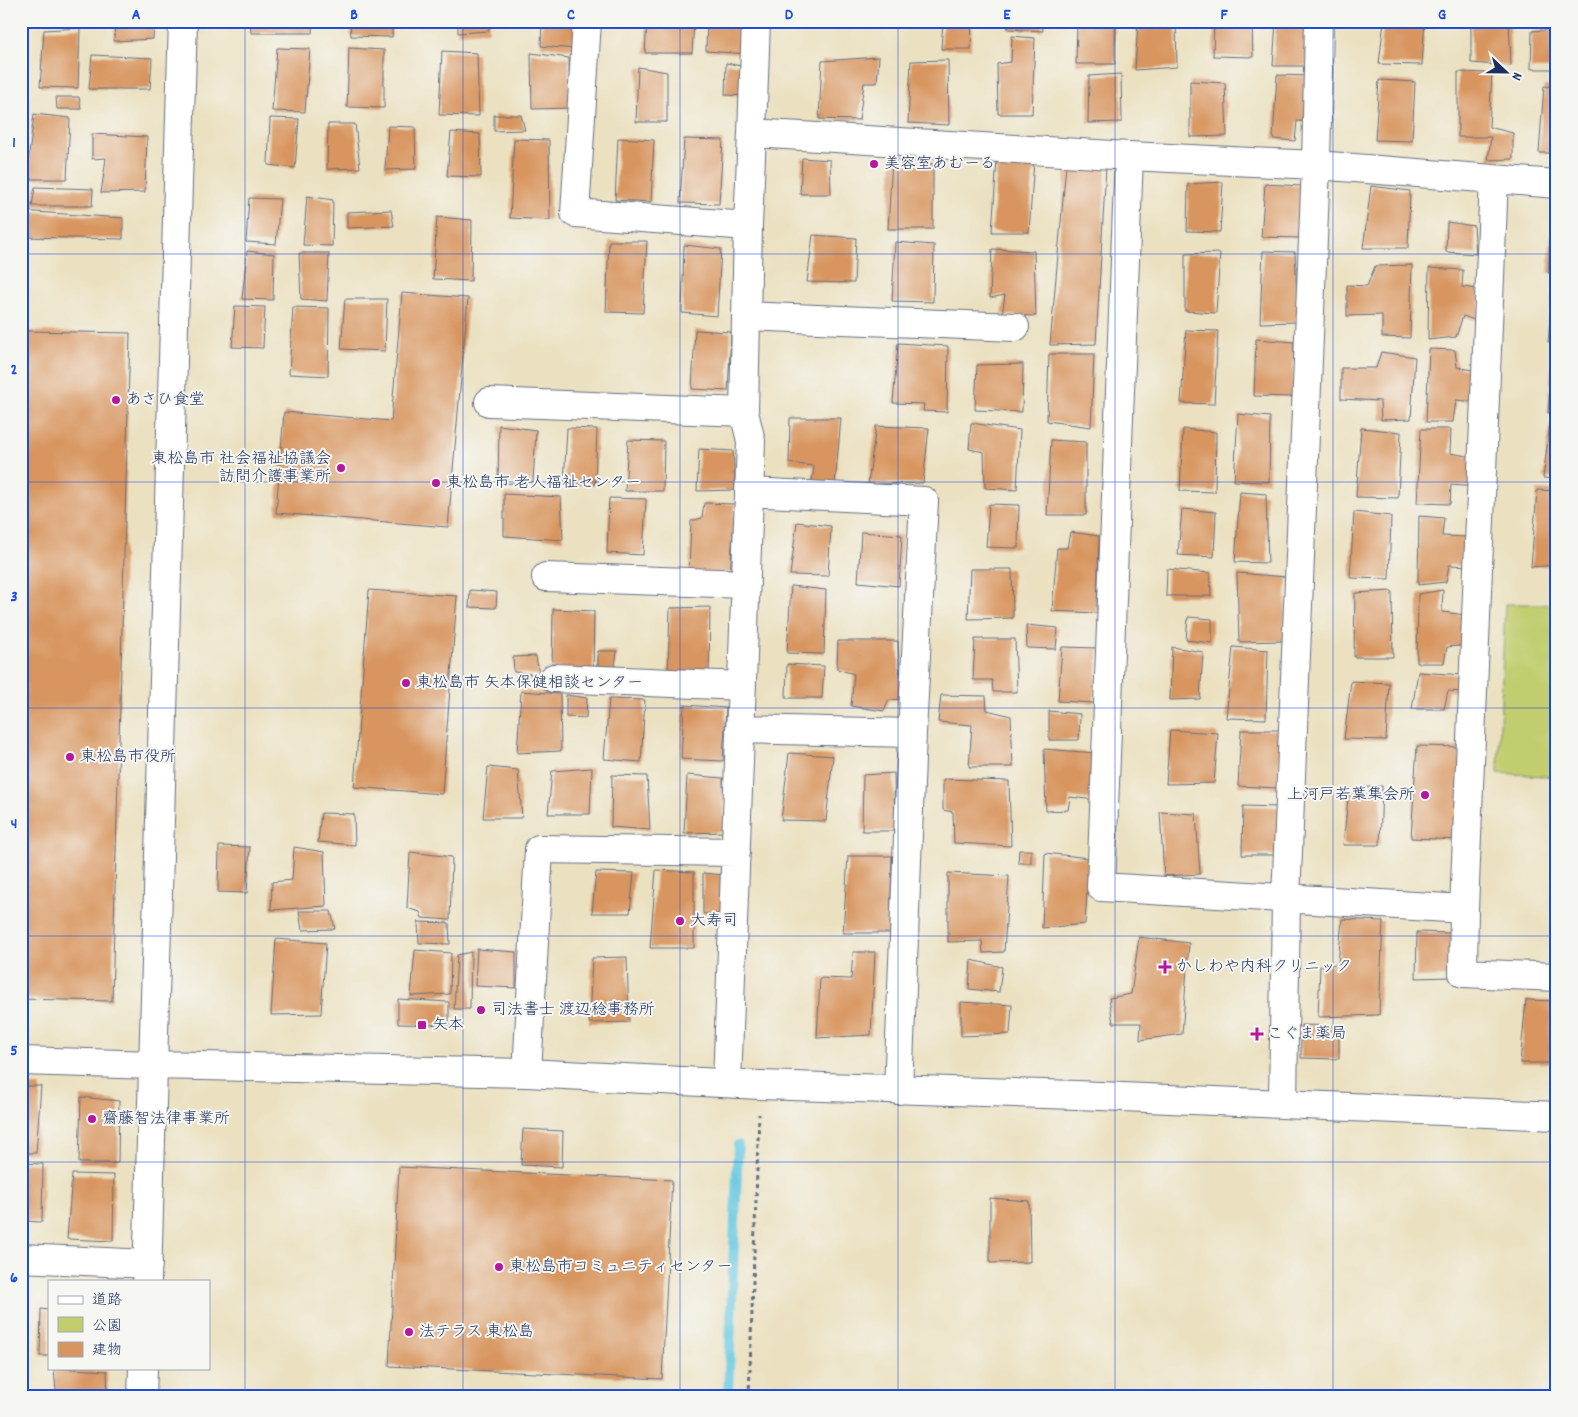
<svg xmlns="http://www.w3.org/2000/svg" width="1578" height="1417" viewBox="0 0 1578 1417" font-family="Dekko,'Klee One',sans-serif">
  <rect width="100%" height="100%" fill="#f6f6f2"/>
  <filter id="ink" filterUnits="userSpaceOnUse"><feTurbulence type="fractalNoise" baseFrequency=".02" numOctaves="2"/><feDisplacementMap in="SourceGraphic" scale="10" xChannelSelector="R" yChannelSelector="G"/><feConvolveMatrix kernelMatrix="1 2 1 2 8 2 1 2 1" color-interpolation-filters="sRGB"/></filter>
  <filter id="wash" filterUnits="userSpaceOnUse"><feTurbulence type="fractalNoise" baseFrequency=".0096" numOctaves="4" result="noise"/><feDisplacementMap in="SourceGraphic" scale="20" xChannelSelector="R" yChannelSelector="G"/><feGaussianBlur stdDeviation="1.12" result="paint"/><feColorMatrix in="noise" values="0 0 0 0 0 0 0 0 0 0 0 0 0 0 0 0 0 1.4 0 .05"/><feComposite in="paint" operator="in"/></filter>
  <g filter="url(#wash)">
    <rect width="100%" height="100%" fill="#ebe1c1"/>
    <!-- green -->
    <path fill="#c1cd6e" stroke="#6e7e66" d="M1505 604H1557V777L1498 773Z"/>
    <g fill="none" stroke-linecap="round" stroke-linejoin="round">
      <!-- stream -->
      <path stroke="#63c7e0" stroke-width="10" d="M728 1396 738 1145"/>
    </g>
    <g id="blocks">
      <!-- building -->
      <path fill="#d8955f" d="M115 21H154L153 39 114 41Z
        M250 21H313L312 33H251Z
        M350 21H392V37L351 36Z
        M458 21H489V31L458 33Z
        M542 21H577L576 49 541 46Z
        M647 21H694L692 53H645Z
        M707 21H747V54L706 51Z
        M850 21H883V26H850Z
        M943 21H972L971 49H941Z
        M1009 21H1042L1043 31 1008 29Z
        M1077 21H1115V64H1076Z
        M1138 21H1176L1177 67 1135 70Z
        M1214 21H1252L1253 57 1213 56Z
        M1276 21H1308L1307 66H1273Z
        M1384 21H1425L1422 65 1379 64Z
        M1471 21H1509L1511 66 1471 63Z
        M80 28 78 88 40 87 44 30Z
        M1557 29V69H1531L1532 31Z
        M1012 36 1035 38 1032 114H998L997 64 1011 62Z
        M277 48 310 49 305 112 272 111Z
        M349 48 384 50V108L347 107Z
        M442 51 477 53 479 116 439 115Z
        M531 53 569 58 570 108 532 109Z
        M92 55 152 58 150 89H89Z
        M879 57 877 83H864L859 120 819 119 822 61Z
        M948 60 949 125 908 123 911 61Z
        M726 63 746 67 747 96 725 95Z
        M638 67 667 72V122H636Z
        M1458 72 1492 73 1489 127 1513 133V159L1488 160 1491 137H1458Z
        M1121 74 1122 122 1088 123 1089 76Z
        M1277 75 1311 76V122L1297 121 1295 141 1273 139Z
        M1379 80 1415 82 1412 141 1375 140Z
        M1190 81 1225 83 1227 136 1190 137Z
        M1544 86 1557 87V153H1539Z
        M56 97H79L81 109H57Z
        M34 114 70 118 67 179H26Z
        M494 115H521L525 130 494 131Z
        M270 118 299 119 295 168 268 165Z
        M328 124H355L360 168 327 169Z
        M388 126 415 127 416 169 385 170Z
        M451 132 480 134 481 177 447 176Z
        M92 134 147 137 145 192 101 193 106 158 92 159Z
        M618 138 654 140 651 202 615 200Z
        M514 139 549 140 550 220 510 218Z
        M684 139 723 140 719 204 680 203Z
        M802 158 830 160 831 194H800Z
        M892 159 933 164V229H888Z
        M997 160H1034L1029 232H992Z
        M1066 165 1106 166 1096 344 1050 345Z
        M1223 182 1220 232 1187 231 1188 184Z
        M1265 184 1302 186 1300 238 1261 237Z
        M1371 186 1410 191 1408 248H1363Z
        M35 187 93 189 92 206H32Z
        M307 196 333 200 332 246 303 245Z
        M249 198 280 199 276 244 246 242Z
        M391 210 394 226 347 228V212Z
        M21 211 123 218V239L21 237Z
        M437 217 472 220 471 281 433 279Z
        M1447 222 1474 226 1476 254 1446 252Z
        M1552 222H1557V273H1548Z
        M813 235 856 238 854 283 807 282Z
        M609 241H647L643 313 606 312Z
        M895 242 934 245 933 302 892 301Z
        M684 245 721 249 717 316 682 313Z
        M992 249 1034 251 1036 316 1002 315 1005 295 990 298Z
        M247 251 274 254 273 300 242 299Z
        M1263 251 1295 252 1298 322 1260 323Z
        M299 253H329L327 301 301 299Z
        M1220 253 1216 313 1185 311V254Z
        M1412 265 1410 338 1382 337V315L1347 316V285L1367 286 1375 266Z
        M1429 268 1463 270 1462 287 1479 289 1480 322 1463 316 1456 337 1428 340Z
        M1553 284H1557V342H1548Z
        M402 293 468 298 448 527 276 513 284 412 391 421Z
        M345 299H387L385 351 341 349Z
        M235 306 265 307 263 348 232 347Z
        M293 307 329 308 328 376 289 374Z
        M695 330 731 332 728 391 692 389Z
        M1186 330 1218 331 1214 404 1181 403Z
        M26 331 130 333 112 1001 21 999V516Z
        M1256 339 1294 342 1293 397 1254 396Z
        M898 343 948 346 947 412 923 411 924 404 893 403Z
        M1429 349 1455 350 1457 367 1477 371V402L1456 400 1453 422H1426Z
        M1381 352 1415 357 1411 419 1381 420 1380 401 1341 399V368H1376Z
        M1049 354H1094L1091 427 1047 421Z
        M1552 357 1557 358V413H1548Z
        M1023 364 1022 412 975 410 977 365Z
        M1238 414 1270 417 1269 482 1234 481Z
        M790 418H841L835 484 812 482 814 466 789 463Z
        M971 423 1020 430 1017 490 985 488 984 452 969 449Z
        M1550 423 1557 424V479L1543 478Z
        M499 425 536 430 533 482 498 484Z
        M876 426 929 428 923 483 868 484Z
        M567 428 597 429 595 485 564 484Z
        M1361 428 1401 432 1398 498 1356 497Z
        M1183 429 1216 432 1215 492 1180 491Z
        M1421 429H1451L1450 453 1473 457 1475 487 1451 485 1450 504 1417 503Z
        M628 440 664 441 663 491H625Z
        M1051 440 1086 442V515H1047Z
        M699 449 733 451 735 490 697 491Z
        M1537 490 1557 491V565L1531 567Z
        M1240 492 1266 494 1268 563 1235 562Z
        M504 494 561 497 563 540 504 536Z
        M609 498 646 499 643 555 607 553Z
        M704 503 735 504 730 573H689L691 521 702 518Z
        M989 504 1019 505 1018 548 986 547Z
        M1182 509 1216 512 1214 557 1178 555Z
        M1354 512 1391 516 1389 579 1350 578Z
        M1419 516 1444 518 1442 536 1468 537 1471 566 1449 565 1446 582 1418 585Z
        M797 522 831 526 828 576 790 575Z
        M861 532 902 535 899 586 858 582Z
        M1070 532 1099 536 1097 613 1052 611 1057 548H1067Z
        M970 569H1012L1013 618 968 619Z
        M1167 569 1210 573 1211 596H1166Z
        M1237 573 1287 577 1284 641 1239 642Z
        M791 586 826 590 824 654 787 653Z
        M369 590 457 596 442 794 354 787Z
        M470 590 497 592 496 608 469 607Z
        M1443 590 1442 612 1466 615 1468 645 1447 647 1444 663H1417L1418 594Z
        M1392 591 1393 657H1354L1355 593Z
        M710 607 709 675 668 673 670 608Z
        M553 609 594 611 593 672 552 668Z
        M1188 617 1212 619V643L1186 640Z
        M1026 625 1058 628 1056 649 1027 648Z
        M975 639H1015L1017 692H993L992 680H973Z
        M838 641H898L901 699 889 700 884 711 851 706 854 674 837 669Z
        M1062 647 1099 648 1094 703 1058 701Z
        M1172 647 1203 652 1200 699 1170 700Z
        M1233 647 1268 650 1266 719 1226 718Z
        M598 651H617L614 674 598 672Z
        M536 656 539 675 514 672 513 657Z
        M787 664 824 666 822 698H786Z
        M1418 672 1464 675 1465 692 1448 691 1444 709H1412Z
        M1351 681 1389 683 1386 740 1344 739Z
        M521 691 560 694 561 751 517 753Z
        M566 695 587 698 586 718 566 717Z
        M941 695 986 696 987 710 1011 716 1013 767H969L972 725 938 722Z
        M609 699 645 700 641 762 604 759Z
        M684 705 726 708 723 761 681 759Z
        M1049 711 1080 714 1079 740H1049Z
        M1170 730 1218 733 1214 783 1166 784Z
        M1241 730H1281L1278 788 1238 786Z
        M1417 746 1461 747 1459 840 1411 838Z
        M1044 749 1096 753 1095 800 1070 797 1068 810 1046 811Z
        M789 753 833 756 826 821 781 820Z
        M488 767 518 770 522 818H483Z
        M592 768 590 814H548L552 771Z
        M894 773 895 831H862L863 775Z
        M612 775 647 776 650 830 611 827Z
        M687 775 723 778 725 832 684 833Z
        M943 779 1009 781 1011 846 954 843 953 812 943 810Z
        M1382 786 1380 845H1343L1349 789Z
        M1243 806 1280 807 1279 855H1242Z
        M1160 812 1196 814 1200 874 1164 876Z
        M321 813 354 814 355 845 318 842Z
        M219 846 250 847 247 893 218 892Z
        M294 847 324 852 326 906 271 910 272 882 292 880Z
        M1019 850H1031V863H1018Z
        M410 852 452 857 450 920 422 918 420 912 407 908Z
        M1045 853 1089 858 1085 924 1042 928Z
        M848 856H892L890 933H843Z
        M656 870 694 872V948H650Z
        M596 872 634 873 630 913H592Z
        M703 873 724 875 722 914H703Z
        M948 873 1009 876 1004 952 983 953 982 941 948 942Z
        M299 911H331L335 929 302 930Z
        M1342 919 1383 921 1379 1015 1318 1017 1320 966 1338 964Z
        M418 922 449 923 450 944 419 943Z
        M1417 932 1452 933 1451 977 1416 978Z
        M1139 937 1189 943 1182 1034 1140 1040 1141 1023H1113L1109 998 1131 994Z
        M276 939 326 943 321 1014 271 1015Z
        M477 949 516 952V988L475 986Z
        M415 950 451 953 450 994 411 996Z
        M471 952 470 1009H454L457 955Z
        M853 952H875L871 1035 817 1038 820 978 851 979Z
        M627 957 629 1022 589 1023 592 958Z
        M971 960 1002 967 999 992 969 989Z
        M398 999 449 1002V1025L398 1024Z
        M1526 1000 1557 1001V1063H1520Z
        M961 1002 1012 1005 1010 1034 961 1036Z
        M1301 1025 1339 1026V1059L1301 1058Z
        M21 1086H41L36 1153H21Z
        M81 1097 119 1101 118 1163H79Z
        M523 1129 563 1131 562 1167 521 1165Z
        M21 1163 43 1164 42 1222 21 1221Z
        M399 1167 672 1180 662 1379 389 1366Z
        M72 1174 114 1175 113 1241 67 1239Z
        M990 1198 1029 1201 1030 1262 990 1263Z
        M41 1309 49 1310V1356H40Z
        M54 1368 107 1371 108 1396H74V1394L56 1392Z"/>
    </g>
  </g>
  <g filter="url(#ink)">
    <use href="#blocks" fill-opacity="0" stroke="#646d81" stroke-width="1"/>
    <g fill="none" stroke-linecap="round" stroke-linejoin="round">
      <defs>
        <path id="minor" d="M587 21 575 213 748 226
          M752 133 756 21
          M1129 156 1101 887 1464 909
          M1494 179 1464 909 1463 973 1557 977
          M746 316 1015 327
          M489 402 744 412 751 441 727 1083
          M744 412 748 226 752 133 1129 156 1316 165 1557 184
          M546 577 746 584
          M554 678 742 686
          M740 729 912 733 924 501 749 492
          M527 1073 539 849 736 852
          M898 1090 912 733
          M1283 1103 1286 899 1316 165 1319 21
          M21 1258 148 1264"/>
        <path id="tertiary" d="M21 1061 154 1065 527 1073 760 1085 1077 1095 1557 1116
          M147 1281 179 148 183 21
          M142 1396 143 1368"/>
      </defs>
      <!-- minor casing -->
      <use href="#minor" stroke="#646d81" stroke-width="30"/>
      <!-- tertiary casing -->
      <use href="#tertiary" stroke="#646d81" stroke-width="30"/>
      <!-- path -->
      <path stroke="#646d81" stroke-width="3" stroke-dasharray="4 4" stroke-linecap="butt" d="M749 1396 759 1114"/>
      <!-- minor -->
      <use href="#minor" stroke="#fff" stroke-width="28"/>
      <!-- tertiary -->
      <use href="#tertiary" stroke="#fff" stroke-width="28"/>
    </g>
  </g>
  <!-- grid -->
  <path fill="none" stroke="#1d4ed8" stroke-width="1" stroke-opacity="0.55" d="M245 21V1396M463 21V1396M680 21V1396M898 21V1396M1115 21V1396M1333 21V1396M21 254H1557M21 482H1557M21 708H1557M21 936H1557M21 1162H1557"/>
  <!-- markers -->
  <g fill="#b5179e" stroke="#f6f6f2" stroke-width="2">
    <circle cx="874" cy="164" r="5"/>
    <circle cx="116" cy="400" r="5"/>
    <circle cx="341" cy="468" r="5"/>
    <circle cx="436" cy="483" r="5"/>
    <circle cx="406" cy="683" r="5"/>
    <circle cx="70" cy="757" r="5"/>
    <circle cx="1425" cy="795" r="5"/>
    <circle cx="680" cy="921" r="5"/>
    <path d="M1162.5 959.5h5v5h5v5h-5v5h-5v-5h-5v-5h5z"/>
    <circle cx="481" cy="1010" r="5"/>
    <rect x="417" y="1020" width="10" height="10" rx="2.5"/>
    <path d="M1254.5 1026.5h5v5h5v5h-5v5h-5v-5h-5v-5h5z"/>
    <circle cx="92" cy="1119" r="5"/>
    <circle cx="499" cy="1267" r="5"/>
    <circle cx="409" cy="1332" r="5"/>
  </g>
  <g text-anchor="middle" dominant-baseline="central" stroke-width="4" stroke-linejoin="round" paint-order="stroke">
    <!-- poi labels -->
    <g font-size="16" fill="#1b2f5e" stroke="#f6f6f2" text-anchor="start">
      <text x="884" y="164">美容室あむーる</text>
      <text x="126" y="400">あさひ食堂</text>
      <text x="331" y="459" text-anchor="end">東松島市 社会福祉協議会<tspan x="331" dy="18">訪問介護事業所</tspan></text>
      <text x="446" y="483">東松島市 老人福祉センター</text>
      <text x="416" y="683">東松島市 矢本保健相談センター</text>
      <text x="80" y="757">東松島市役所</text>
      <text x="1415" y="795" text-anchor="end">上河戸若葉集会所</text>
      <text x="690" y="921">大寿司</text>
      <text x="1176" y="967">かしわや内科クリニック</text>
      <text x="491" y="1010">司法書士 渡辺稔事務所</text>
      <text x="432" y="1025">矢本</text>
      <text x="1267" y="1034">こぐま薬局</text>
      <text x="102" y="1119">齋藤智法律事業所</text>
      <text x="509" y="1267">東松島市コミュニティセンター</text>
      <text x="419" y="1332">法テラス 東松島</text>
    </g>
  </g>
  <!-- margin -->
  <rect width="1578" height="1417" fill="none" stroke="#f6f6f2" stroke-width="55"/>
  <!-- legend -->
  <rect x="48" y="1280" width="162" height="90" fill="#f6f6f2" stroke="#9ea6b7"/>
  <rect x="58" y="1296" width="25" height="8" fill="#ffffff" stroke="#9ea6b7"/>
  <text x="92" y="1304" font-size="15" fill="#1b2f5e">道路</text>
  <rect x="58" y="1317" width="25" height="15" fill="#c1cd6e" stroke="#9ea6b7"/>
  <text x="92" y="1330" font-size="15" fill="#1b2f5e">公園</text>
  <rect x="58" y="1342" width="25" height="15" fill="#d8955f" stroke="#9ea6b7"/>
  <text x="92" y="1354" font-size="15" fill="#1b2f5e">建物</text>
  <!-- north arrow -->
  <g transform="translate(1506 72) rotate(112)" stroke="#f6f6f2" stroke-width="4" paint-order="stroke">
  <path d="M0-4L9 19L0 12L-9 19Z" fill="#1b2f5e"/>
  <text y="-8" font-size="14" font-weight="bold" text-anchor="middle" fill="#1b2f5e">N</text>
  </g>
  <rect x="28" y="28" width="1522" height="1362" fill="none" stroke="#1d4ed8" stroke-width="2"/>
  <g font-size="16" text-anchor="middle" font-weight="bold" fill="#1d4ed8">
    <text x="136" y="19">A</text>
    <text x="354" y="19">B</text>
    <text x="571" y="19">C</text>
    <text x="789" y="19">D</text>
    <text x="1007" y="19">E</text>
    <text x="1224" y="19">F</text>
    <text x="1442" y="19">G</text>
    <text x="14" y="147">1</text>
    <text x="14" y="374">2</text>
    <text x="14" y="601">3</text>
    <text x="14" y="828">4</text>
    <text x="14" y="1055">5</text>
    <text x="14" y="1282">6</text>
  </g>
</svg>
